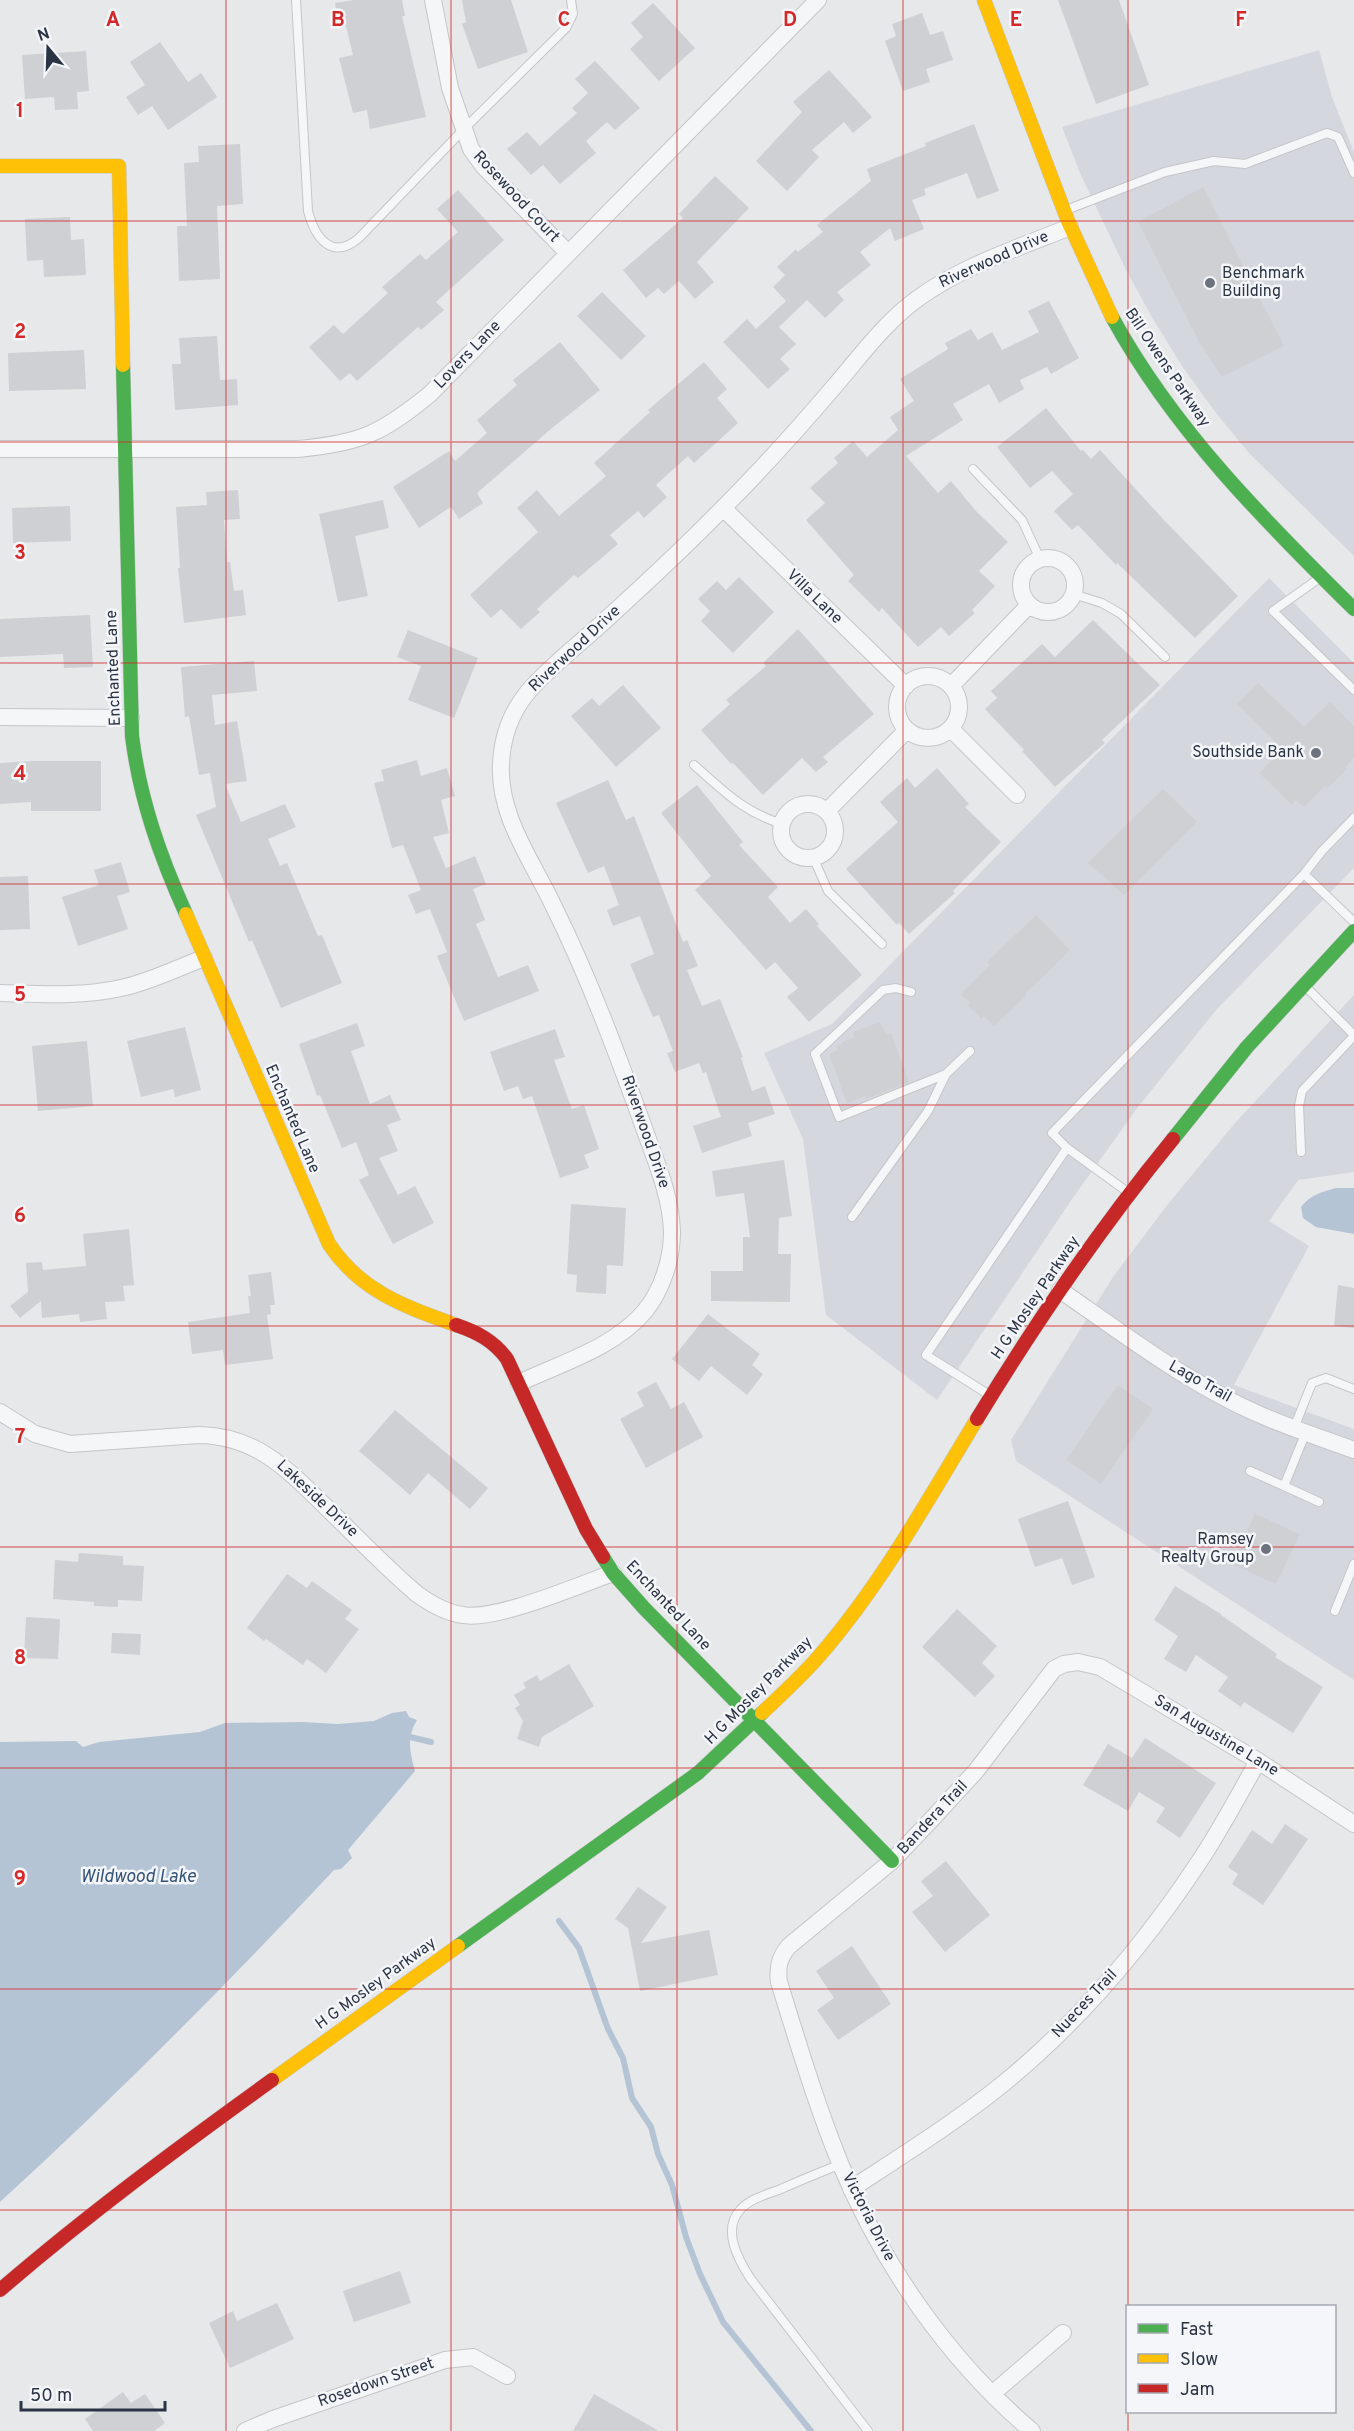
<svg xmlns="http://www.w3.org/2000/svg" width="1354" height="2431" viewBox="0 0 1354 2431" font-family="Overpass,sans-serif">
  <rect width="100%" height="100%" fill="#e6e8ea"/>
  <!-- built -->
  <path fill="#d4d7dd" d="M1319 50 1332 97 1354 152V556L1249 453 1216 413 1182 366 1153 319 1126 270 1080 173 1062 127Z
    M1269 578 1354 663V868L1217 1009 1138 1107 1072 1199 937 1400 826 1315 803 1139 764 1053 832 1024Z
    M1354 995V1172L1298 1180 1269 1221 1309 1246 1234 1385 1354 1429V1680L1016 1461 1011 1440 1113 1277 1168 1204 1235 1123Z"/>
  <!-- water -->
  <path fill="#b4c4d5" d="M1336 1188H1354V1234L1316 1227 1303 1218 1301 1207C1310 1195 1322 1192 1336 1188Z
    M406 1711 409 1717 417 1720C406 1738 410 1753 415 1771L348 1850 352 1858 341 1869 334 1870C226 1985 116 2096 0 2202V1742L76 1741 83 1747 99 1742 200 1732 225 1723 303 1722 338 1724 374 1721 392 1713Z"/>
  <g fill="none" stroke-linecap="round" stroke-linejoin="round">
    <!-- stream -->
    <path stroke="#b4c4d5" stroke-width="6" d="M402 1740 410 1737 431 1742
      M559 1921 579 1948 608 2029 623 2058 632 2098 651 2127 658 2154 672 2185 686 2237 700 2274 723 2322 811 2431"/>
  </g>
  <!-- building -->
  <path fill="#ced0d3" d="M354 0H402L405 16H402L426 117 370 129 367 110 353 113 339 58 353 55 346 26 339 27 335 3Z
    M462 0H511L528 52 478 69 462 24 466 22Z
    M1058 0H1119L1149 85 1096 104Z
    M653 3 695 48 659 81 630 49 643 37 631 23Z
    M922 13 930 35 943 31 953 60 926 69 930 82 903 91 885 41 896 36 892 24Z
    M160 42 188 82 201 73 217 97 168 130 152 106 138 115 126 97 145 85 130 62Z
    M86 51 89 91 77 92 78 109 55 110 54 97 25 99 22 55Z
    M595 61 640 108 615 130 607 122 586 141 596 153 560 184 543 165 531 175 507 149 527 132 540 146 577 113 572 108 588 93 575 79Z
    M829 70 872 117 853 133 844 122 812 150 819 157 787 191 756 161 802 112 793 102Z
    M974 124 999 191 977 199 967 173 924 189 926 195 912 200 924 229 895 241 890 228 860 252 871 265 837 292 844 300 825 318 807 300 779 327 796 344 780 359 790 369 768 389 723 342 747 319 756 329 786 301 773 287 785 275 777 267 796 249 798 252 823 232 817 225 871 181 867 169 926 146 925 143Z
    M240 144 243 204 217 206 220 279 179 281 177 226H187L184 163 199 162 198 146Z
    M715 176 749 208 697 262 714 282 695 299 679 281 664 294 658 288 646 298 623 270 683 218 679 214Z
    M1203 187 1284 346 1222 377 1197 338 1138 222Z
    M458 190 504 240 436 302 444 310 421 330 418 327 357 381 350 373 340 381 309 347 334 325 343 334 388 293 382 287 420 254 426 260 458 232 437 209Z
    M70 217 71 240 84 239 86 275 44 277 43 260 27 261 25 219Z
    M602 292 646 336 621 360 577 316Z
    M1049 301 1079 358 1051 374 1047 367 1020 380 1024 389 999 403 989 384 953 404 963 420 906 456 938 493 951 481 976 511 1008 542 979 571 995 586 972 610 975 613 949 636 941 627 918 647 882 608 879 612 848 581 854 575 806 520 825 503 810 488 838 463 834 458 853 441 867 457 898 430 890 417 914 401 900 379 948 349 945 343 971 329 978 340 992 332 1002 350 1039 332 1028 311Z
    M217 336 220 380 237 379 238 405 175 410 172 364H181L179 338Z
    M560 342 600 390 552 428 477 493 483 503 459 519 451 507 419 528 393 487 449 451 455 461 487 433 477 420 517 385 513 380Z
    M84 350 86 389 9 391 8 353Z
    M704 362 727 389 717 398 738 423 694 463 688 456 656 485 667 497 644 518 638 511 610 535 618 544 578 578 574 575 537 609 540 612 521 629 501 609 491 618 470 595 538 532 517 508 537 490 559 516 606 476 594 463 650 412 648 410Z
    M1046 408 1081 451 1083 450 1091 459 1100 450 1163 519 1238 596 1195 638 1117 563 1116 565 1078 525 1072 530 1054 511 1073 494 1052 471 1030 488 997 447Z
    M238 490 240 519 224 520 227 562H230L234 591 243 590 246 615 184 623 178 568H180L176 507 207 505 206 492Z
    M383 500 389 528 355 536 368 596 338 602 319 514Z
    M70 506 71 541 13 543 12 508Z
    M739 577 774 612 733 653 701 621 710 611 698 599 717 581 726 590Z
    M90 615 93 667 64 668 63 654 0 657V619Z
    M1093 620 1160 685 1102 740 1105 743 1055 787 1022 751 1024 750 985 709 997 698 991 691 1042 644 1055 657Z
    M798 629 874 714 823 757 828 762 816 772 802 758 763 795 733 763 731 764 701 730 730 704 726 700 766 666 763 663Z
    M408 630 478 658 454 718 408 700 421 666 397 657Z
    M254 661 257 691 212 695 215 725 237 721 247 781 225 784 241 822 285 804 296 827 268 839 280 866 287 863 318 936 322 935 342 983 281 1008 252 940 249 942 196 815 216 807 210 773 199 775 189 716 185 717 181 667Z
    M1258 683 1304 727 1330 702 1354 726V758L1345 767 1347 769 1328 788 1325 786 1304 807 1296 800 1292 805 1259 773 1283 749 1237 704Z
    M623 685 661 728 616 767 571 716 592 698 599 706Z
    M417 760 421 776 447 768 455 796 441 800 449 833 433 837 446 868 475 856 486 884 473 889 485 920 476 924 498 977 528 965 539 991 464 1021 437 956 447 952 430 909 416 914 408 895 421 890 403 845 392 848 374 783 384 781 381 770Z
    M32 761H101V811H31V802L0 804V763Z
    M937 768 969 804 965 807 1001 842 953 891 955 893 909 934 899 923 897 925 846 869 898 822 880 802 907 778 915 788Z
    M608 780 626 820 634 816 683 942 687 940 698 966 687 970 702 1006 720 999 743 1057 741 1058 752 1091 765 1086 775 1114 748 1123 752 1136 702 1153 693 1126 721 1117 706 1072 703 1073 699 1063 675 1072 667 1053 673 1051 659 1015 653 1017 630 964 654 954 640 916 613 926 607 910 619 905 604 866 588 873 556 803Z
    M697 785 743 842 739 845 778 887 768 897 790 923 806 909 819 924 817 926 862 975 809 1022 787 997 798 988 775 962 766 970 695 890 711 876 661 813Z
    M1163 789 1197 822 1124 895 1088 863Z
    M121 862 130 892 117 896 128 929 78 946 62 897 99 885 94 870Z
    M28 876 30 929 0 930V877Z
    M1036 915 1070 950 1025 994 1027 995 994 1026 984 1016 982 1019 968 1006 970 1003 961 994 990 965 987 962Z
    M880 1022 887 1035 891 1033 909 1082 866 1099 865 1096 847 1103 829 1054 838 1050 836 1047 842 1044V1042L855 1037 853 1032Z
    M357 1023 365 1046 351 1051 370 1104 390 1095 401 1120 387 1125 398 1151 379 1158 398 1195 415 1186 434 1223 393 1244 359 1180 369 1175 356 1142 342 1148 320 1095 317 1096 299 1044Z
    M185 1027 201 1090 175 1097 173 1089 141 1097 127 1041Z
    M555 1029 565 1057 554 1060 572 1109 584 1105 599 1149 584 1155 589 1168 560 1178 532 1096 523 1099 518 1086 504 1091 490 1052Z
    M87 1041 93 1106 38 1111 32 1046Z
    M784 1160 792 1216 779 1218 778 1254H791L790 1302 711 1301V1271H743V1237H750L744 1193 716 1197 712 1171Z
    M571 1204 626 1208 623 1266 607 1265 606 1294 576 1292 577 1275 567 1274Z
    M129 1229 134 1285 123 1286 125 1301 105 1302 107 1319 80 1322 79 1314 42 1318 41 1301 20 1318 10 1306 28 1292 26 1263 42 1262 43 1270 86 1266 83 1234Z
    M271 1272 275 1305H270L271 1314 267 1315 273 1359 225 1365 223 1350 192 1354 188 1322 250 1313 248 1296H251L248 1275Z
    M1338 1285 1354 1288V1328L1334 1326Z
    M708 1314 760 1354 752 1365 763 1374 747 1395 711 1366 699 1381 672 1359Z
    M656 1382 671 1409 684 1402 703 1437 646 1468 620 1419 644 1406 637 1392Z
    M1118 1385 1153 1409 1101 1484 1066 1460Z
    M395 1410 488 1488 470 1509 428 1473 410 1495 359 1451Z
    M1068 1501 1095 1577 1072 1585 1062 1558 1035 1567 1018 1519Z
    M1255 1514 1300 1534 1276 1584 1232 1564Z
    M79 1553 123 1556V1565L144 1566 142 1601 118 1600V1607L94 1606V1602L53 1599 55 1560 78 1562Z
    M287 1574 307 1588 312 1581 352 1610 345 1619 359 1629 326 1673 307 1659 303 1665 266 1639 264 1641 247 1628Z
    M1175 1586 1221 1614V1615L1277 1654 1275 1657 1323 1687 1293 1733 1244 1702 1241 1707 1218 1691 1228 1677 1196 1655 1186 1672 1164 1659 1178 1636 1154 1620Z
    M957 1609 997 1646 982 1663 995 1676 975 1697 922 1647Z
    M26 1617 60 1619 58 1659 24 1658Z
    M112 1633 141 1634 140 1655 111 1653Z
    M569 1664 594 1706 542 1737 539 1747 517 1739 523 1721 515 1708 520 1705 514 1695 526 1688 523 1683 537 1675 540 1681Z
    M1145 1738 1216 1783 1180 1838 1156 1822 1165 1808 1139 1792 1128 1811 1083 1785 1108 1744 1132 1758Z
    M1285 1824 1308 1839 1263 1905 1232 1884 1238 1874 1228 1867 1252 1830 1272 1844Z
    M946 1861 990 1915 945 1952 912 1912 933 1896 921 1881Z
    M638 1887 667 1907 641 1943 709 1930 718 1975 640 1991 628 1928 615 1919Z
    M852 1946 891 2004 838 2040 817 2010 834 1998 816 1971Z
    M400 2271 411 2303 354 2322 343 2291Z
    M277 2303 294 2339 230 2368 209 2323 233 2311 237 2321Z
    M123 2392 131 2403 145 2394 165 2423 154 2431H93L85 2419Z
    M594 2394 659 2431H573Z"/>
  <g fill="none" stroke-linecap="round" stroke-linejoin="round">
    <defs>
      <path id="lane" d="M296 0 308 211C315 238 332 261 359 238L463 130 566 28 573 14 571 0
        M1066 210 1165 172 1214 161 1245 164 1327 133 1338 137 1354 173
        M973 469 1022 520 1040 559
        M1321 577 1273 611 1354 690
        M1073 594 1102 603 1121 614 1165 657
        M694 765C725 792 742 811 782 824
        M813 857 828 891 882 944
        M1304 874 1354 922
        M1304 985 1354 1035
        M911 992 896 988 883 990 815 1054 839 1117 946 1074 970 1051
        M1301 1152 1299 1106 1302 1091 1354 1036
        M1129 1193 1067 1148 1052 1133 1304 874 1322 851 1354 818
        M852 1217 928 1111 946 1074
        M991 1396 926 1355 1067 1148
        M1294 1428 1312 1383 1326 1378 1354 1389
        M1250 1471 1284 1486 1306 1432
        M1284 1486 1319 1502
        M1335 1611 1354 1564
        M841 2164C821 2172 801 2180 781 2189 768 2194 749 2199 740 2210 722 2230 738 2259 750 2278L868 2431"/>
      <path id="street" d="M433 0 450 88 471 149 484 167 568 253
        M0 449H298C361 443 381 434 430 394L818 0
        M723 508 906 686
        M1021 585a27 27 0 1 1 54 0a27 27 0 1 1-54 0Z
        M897 707a31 31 0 1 1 62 0a31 31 0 1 1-62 0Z
        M951 686 1029 605
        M0 717 131 718
        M951 729 1017 795
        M781 831a27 27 0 1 1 54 0a27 27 0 1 1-54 0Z
        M827 811 907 730
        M0 993C40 994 81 997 121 988 150 982 177 968 204 958
        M1060 1290C1125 1335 1190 1385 1263 1416 1293 1429 1324 1439 1354 1450
        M519 1383C561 1363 614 1348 645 1311 662 1290 672 1259 672 1232 671 1196 656 1162 644 1128 617 1053 589 978 554 907 533 862 498 816 501 764 502 738 511 713 527 693 548 668 576 647 600 625 642 587 684 548 723 508 761 470 798 429 833 388 859 358 884 323 917 299 962 266 1018 248 1070 227
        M0 1412 35 1434 70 1444 199 1435C257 1436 288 1470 327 1508 357 1537 386 1568 417 1594 431 1604 446 1613 463 1615 496 1621 579 1585 613 1573
        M851 2189C903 2155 956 2122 1004 2083 1081 2020 1147 1941 1201 1859 1222 1827 1240 1793 1258 1761
        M992 2394 1063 2333
        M245 2431 273 2419 445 2360 473 2357 507 2376
        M1032 2431C948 2360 882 2264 840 2163 816 2104 798 2043 779 1982 777 1968 779 1957 789 1946L892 1861 931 1820 976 1771 1054 1669 1064 1664 1078 1662 1100 1667 1258 1761 1354 1824"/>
      <path id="fast" d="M1112 317C1173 429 1264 520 1354 609
        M123 365 132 736C140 800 160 856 186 914
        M1173 1139 1247 1047 1354 931
        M603 1557 613 1573 644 1608 892 1861
        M458 1946 698 1773 762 1713"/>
      <path id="slow" d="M984 0 1068 221 1112 317
        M0 166H119L123 365
        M186 914 329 1244C361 1292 404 1306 456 1325
        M762 1713C782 1694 803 1675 820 1655 882 1583 928 1500 977 1419
        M272 2080 458 1946"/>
      <path id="jam" d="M456 1325C477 1332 494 1341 507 1359L586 1529 603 1557
        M977 1419C1036 1322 1101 1227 1173 1139
        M0 2290C87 2215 179 2147 272 2080"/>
    </defs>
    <!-- lane casing -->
    <use href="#lane" stroke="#c4c6c8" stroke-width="10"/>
    <!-- street casing -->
    <use href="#street" stroke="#c4c6c8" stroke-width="18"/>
    <!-- fast casing -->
    <use href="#fast" stroke="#c4c6c8" stroke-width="15"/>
    <!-- slow casing -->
    <use href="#slow" stroke="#c4c6c8" stroke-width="15"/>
    <!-- jam casing -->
    <use href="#jam" stroke="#c4c6c8" stroke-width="15"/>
    <!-- lane -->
    <use href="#lane" stroke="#f5f6f7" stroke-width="8"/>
    <!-- street -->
    <use href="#street" stroke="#f5f6f7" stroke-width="16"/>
    <!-- fast -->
    <use href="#fast" stroke="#4caf50" stroke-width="14"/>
    <!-- slow -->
    <use href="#slow" stroke="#ffc107" stroke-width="14"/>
    <!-- jam -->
    <use href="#jam" stroke="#c62828" stroke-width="14"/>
  </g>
  <!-- grid -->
  <path fill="none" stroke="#d62828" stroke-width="1.5" stroke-opacity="0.55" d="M226 0V2431M451 0V2431M677 0V2431M903 0V2431M1128 0V2306M0 221H1354M0 442H1354M0 663H1354M0 884H1354M0 1105H1354M0 1326H1354M0 1547H1354M0 1768H1354M0 1989H1354M0 2210H1354M1128 2412V2431"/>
  <!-- markers -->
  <g fill="#6c737f" stroke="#f4f6f9" stroke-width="2">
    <circle cx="1210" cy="283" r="6"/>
    <circle cx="1316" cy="753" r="6"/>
    <circle cx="1266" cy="1549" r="6"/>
  </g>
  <g text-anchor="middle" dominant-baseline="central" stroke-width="5" stroke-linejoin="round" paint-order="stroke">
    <!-- street labels -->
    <g font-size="16" fill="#2b3445" stroke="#f4f6f9">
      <text transform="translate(516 197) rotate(47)">Rosewood Court</text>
      <text transform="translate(994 260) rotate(-24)">Riverwood Drive</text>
      <text transform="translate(468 355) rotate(-46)">Lovers Lane</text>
      <text transform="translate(1167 368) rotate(56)">Bill Owens Parkway</text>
      <text transform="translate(814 597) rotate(44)">Villa Lane</text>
      <text transform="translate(575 649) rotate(-43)">Riverwood Drive</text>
      <text transform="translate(114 668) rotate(-92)">Enchanted Lane</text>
      <text transform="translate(292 1119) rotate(67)">Enchanted Lane</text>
      <text transform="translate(645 1132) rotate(71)">Riverwood Drive</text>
      <text transform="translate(1036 1298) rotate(-56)">H G Mosley Parkway</text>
      <text transform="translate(1200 1382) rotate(29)">Lago Trail</text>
      <text transform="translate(317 1499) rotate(43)">Lakeside Drive</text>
      <text transform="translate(668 1606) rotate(47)">Enchanted Lane</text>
      <text transform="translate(759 1691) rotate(-45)">H G Mosley Parkway</text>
      <text transform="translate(1216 1736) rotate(31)">San Augustine Lane</text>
      <text transform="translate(933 1818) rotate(-47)">Bandera Trail</text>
      <text transform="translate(376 1984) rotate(-36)">H G Mosley Parkway</text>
      <text transform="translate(1085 2004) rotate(-47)">Nueces Trail</text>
      <text transform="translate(868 2217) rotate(63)">Victoria Drive</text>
      <text transform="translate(376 2383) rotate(-19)">Rosedown Street</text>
    </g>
    <!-- poi labels -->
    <g font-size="16" fill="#2b3445" stroke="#f4f6f9" text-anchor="end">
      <text x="1222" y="274" text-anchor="start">Benchmark<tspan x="1222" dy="18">Building</tspan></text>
      <text x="1304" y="753">Southside Bank</text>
      <text x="1254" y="1540">Ramsey<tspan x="1254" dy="18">Realty Group</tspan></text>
    </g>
    <!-- water labels -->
    <g font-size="18" font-style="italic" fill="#34527a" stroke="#f4f6f9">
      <text x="138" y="1877">Wildwood Lake</text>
    </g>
  </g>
  <g font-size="20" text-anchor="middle" font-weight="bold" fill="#d62828" stroke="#f4f6f9" stroke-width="5" stroke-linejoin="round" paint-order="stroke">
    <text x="113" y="26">A</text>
    <text x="338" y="26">B</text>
    <text x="564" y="26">C</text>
    <text x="790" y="26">D</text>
    <text x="1016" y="26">E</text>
    <text x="1241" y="26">F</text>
    <text x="20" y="117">1</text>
    <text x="20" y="338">2</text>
    <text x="20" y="559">3</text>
    <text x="20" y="780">4</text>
    <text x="20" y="1001">5</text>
    <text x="20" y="1222">6</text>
    <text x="20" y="1443">7</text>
    <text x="20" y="1664">8</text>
    <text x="20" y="1885">9</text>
  </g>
  <!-- legend -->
  <rect x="1126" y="2305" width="210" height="108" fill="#f4f6f9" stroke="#a4a8b1" stroke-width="1.5"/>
  <rect x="1138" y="2324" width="30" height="9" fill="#4caf50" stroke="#a4a8b1" stroke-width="1.5"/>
  <text x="1180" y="2335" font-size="18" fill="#2b3445">Fast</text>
  <rect x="1138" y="2354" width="30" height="9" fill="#ffc107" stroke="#a4a8b1" stroke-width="1.5"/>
  <text x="1180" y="2365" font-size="18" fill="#2b3445">Slow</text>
  <rect x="1138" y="2384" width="30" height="9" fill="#c62828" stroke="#a4a8b1" stroke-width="1.5"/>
  <text x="1180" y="2395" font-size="18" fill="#2b3445">Jam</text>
  <!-- north arrow -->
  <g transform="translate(48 48) rotate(341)" stroke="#f4f6f9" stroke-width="4.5" paint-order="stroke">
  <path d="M0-4.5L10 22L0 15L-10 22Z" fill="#2b3445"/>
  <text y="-9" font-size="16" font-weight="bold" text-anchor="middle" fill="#2b3445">N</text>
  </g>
  <!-- scale -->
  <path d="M21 2401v9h144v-9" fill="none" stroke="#2b3445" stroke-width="3"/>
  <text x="30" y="2401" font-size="18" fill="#2b3445" stroke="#f4f6f9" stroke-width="4.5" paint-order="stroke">50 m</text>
</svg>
